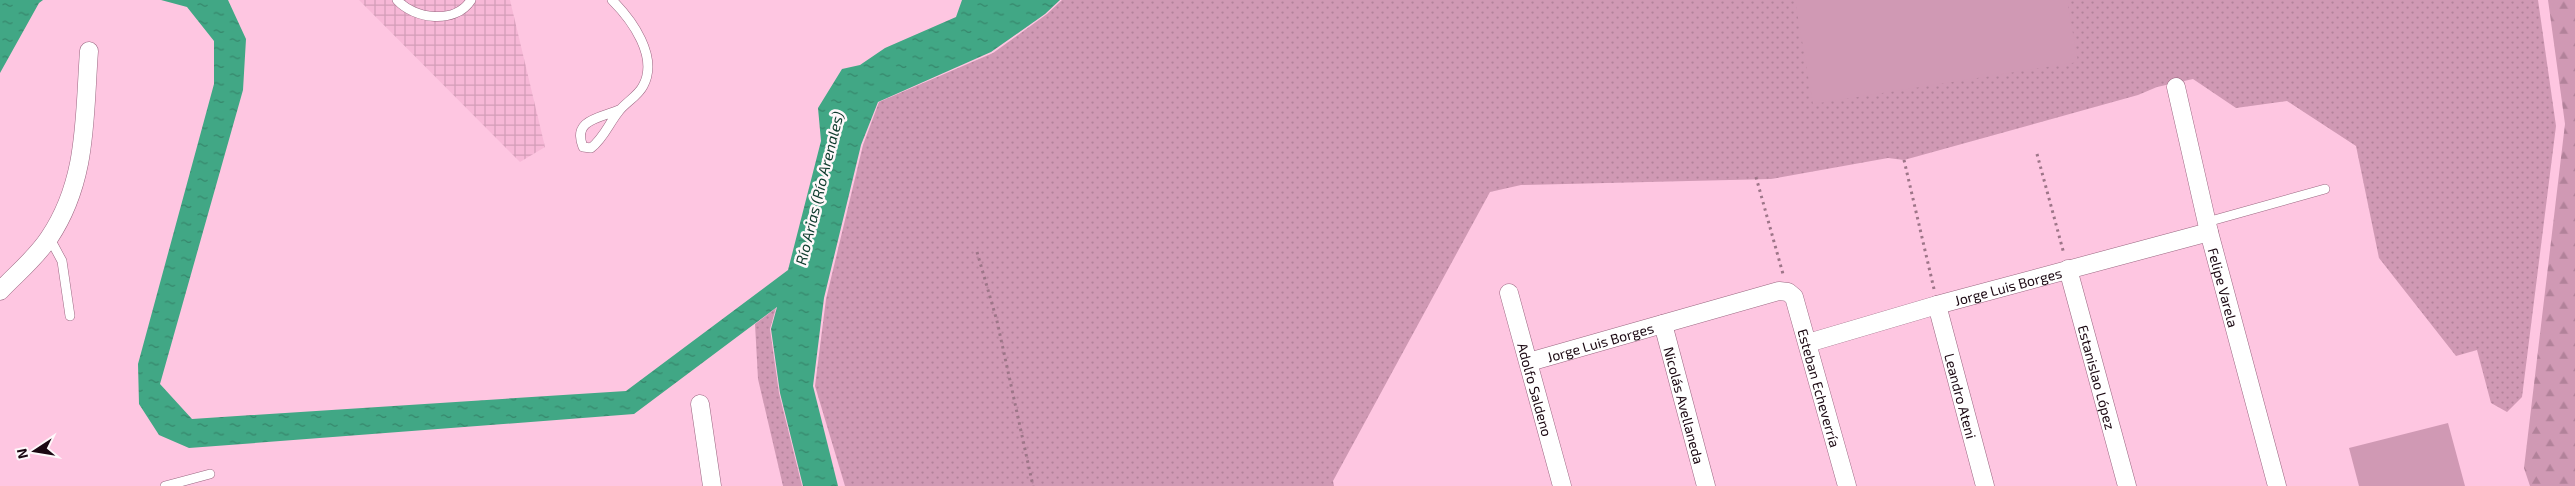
<svg xmlns="http://www.w3.org/2000/svg" width="2575" height="486" viewBox="0 0 2575 486" font-family="'Exo 2',sans-serif">
  <defs>
    <pattern id="industrial-grid" width="8" height="8" patternUnits="userSpaceOnUse" patternTransform="scale(1.25)"><rect width="8" height="8" fill="#f7b8d7"/><path d="M0 4h8M4 0v8" fill="none" stroke="#d39db8"/></pattern>
    <pattern id="grass-dots" width="8" height="8" patternUnits="userSpaceOnUse" patternTransform="scale(1.25)"><rect width="8" height="8" fill="#d099b4"/><path d="M2 2h.1M6 6h.1" fill="none" stroke="#b2829a" stroke-width="1.8" stroke-linecap="round"/></pattern>
    <pattern id="forest-firs" width="22" height="20" patternUnits="userSpaceOnUse" patternTransform="scale(1.25)"><rect width="22" height="20" fill="#d099b4"/><path d="M5 1l3.5 6h-7zM16 11l3.5 6h-7z" fill="#b2829a"/></pattern>
    <pattern id="water-ripples" width="26" height="14" patternUnits="userSpaceOnUse" patternTransform="scale(1.25)"><rect width="26" height="14" fill="#41a785"/><path d="M2 4q2-2 4 0t4 0M15 11q2-2 4 0t4 0" fill="none" stroke="#36866b"/></pattern>
  </defs>
  <rect width="100%" height="100%" fill="#fec6e1"/>
  <!-- industrial -->
  <path fill="url(#industrial-grid)" d="M359 0H510L545 147 520 162Z"/>
  <!-- grass -->
  <path fill="url(#grass-dots)" d="M1062 0H2538L2556 126 2522 397 2507 412 2491 403 2477 350 2456 356 2379 258 2356 146 2287 101 2236 108 2193 79 2157 87 2138 95 1904 160 1888 158 1771 179 1521 185 1490 192 1333 481 1334 486H845L815 386 826 299 863 145 879 102 993 53 1047 14Z
    M776 308 770 329 779 393 802 486H783L758 379 755 324Z"/>
  <!-- forest -->
  <path fill="url(#forest-firs)" d="M2548 0H2575V486H2530L2524 468 2565 124Z"/>
  <!-- pitch -->
  <path fill="#d099b4" d="M1795 0H2067L2078 62 1813 104Z
    M2448 423 2465 486H2359L2349 448Z"/>
  <!-- water -->
  <path fill="url(#water-ripples)" d="M0 0H43L39 3 0 73Z
    M161 0H228L246 39 243 90 160 384 192 419 626 391 788 270 821 141 818 108 842 69 860 65 885 48 956 17 962 0H1060L1045 14 991 52 878 102 861 145 824 298 813 386 838 486H803L780 393 771 329 777 307 634 414 189 448 159 435 139 404 138 364 214 84V41L187 7Z"/>
  <g fill="none" stroke-linecap="round" stroke-linejoin="round">
    <defs>
      <path id="service" d="M397 0C414 19 455 25 471 0
        M612 0C632 20 659 57 643 86 638 96 626 102 619 111 609 123 604 138 591 148L583 147C572 120 599 118 619 110
        M2207 222 2325 189
        M49 237 62 261 70 316
        M165 486 210 474"/>
      <g id="minor">
        <path id="s1" d="M2176 87 2209 232 2277 486"/>
        <path id="s2" d="M2068 269 2127 486"/>
        <path d="M0 291C16 274 36 258 49 238 88 180 84 117 89 51"/>
        <path id="s3" d="M1509 293 1562 486"/>
        <path id="s4" d="M1937 305 1985 486"/>
        <path id="s5" d="M1663 324 1706 486"/>
        <path id="s6" d="M1808 343 1937 305 2209 232"/>
        <path id="s7" d="M1529 362 1779 291 1788 292 1794 297 1847 486"/>
        <path d="M700 404 712 486"/>
      </g>
    </defs>
    <!-- service casing -->
    <use href="#service" stroke="#9a6781" stroke-width="10"/>
    <!-- minor casing -->
    <use href="#minor" stroke="#9a6781" stroke-width="19"/>
    <!-- path -->
    <path stroke="#9d7588" stroke-width="3" stroke-dasharray="2.5 4" stroke-linecap="butt" d="M2037 154 2064 254
      M1904 160 1934 289
      M1756 177 1783 274
      M977 252 997 321 1033 486"/>
    <!-- service -->
    <use href="#service" stroke="#fff" stroke-width="9"/>
    <!-- minor -->
    <use href="#minor" stroke="#fff" stroke-width="18"/>
  </g>
  <g text-anchor="middle" dominant-baseline="central" stroke-width="5" stroke-linejoin="round" paint-order="stroke">
    <!-- street labels -->
    <g font-size="14" fill="#1b0812" stroke="#fef8fa">
      <text stroke="none"><textPath href="#s6" startOffset="208">Jorge Luis Borges</textPath></text>
      <text stroke="none"><textPath href="#s1" startOffset="206">Felipe Varela</textPath></text>
      <text stroke="none"><textPath href="#s7" startOffset="74">Jorge Luis Borges</textPath></text>
      <text stroke="none"><textPath href="#s2" startOffset="112">Estanislao López</textPath></text>
      <text stroke="none"><textPath href="#s7" startOffset="371">Esteban Echeverría</textPath></text>
      <text stroke="none"><textPath href="#s3" startOffset="100">Adolfo Saldeno</textPath></text>
      <text stroke="none"><textPath href="#s4" startOffset="94">Leandro Ateni</textPath></text>
      <text stroke="none"><textPath href="#s5" startOffset="84">Nicolás Avellaneda</textPath></text>
    </g>
    <!-- water labels -->
    <g font-size="15" font-style="italic" fill="#0e3b2d" stroke="#fef8fa">
      <text transform="translate(819 188) rotate(-76)">Río Arias (Río Arenales)</text>
    </g>
  </g>
  <!-- north arrow -->
  <g transform="translate(35 451) rotate(258)" stroke="#fef8fa" stroke-width="4" paint-order="stroke">
  <path d="M0-4L9 19L0 12L-9 19Z" fill="#1b0812"/>
  <text y="-8" font-size="14" font-weight="bold" text-anchor="middle" fill="#1b0812">N</text>
  </g>
</svg>
